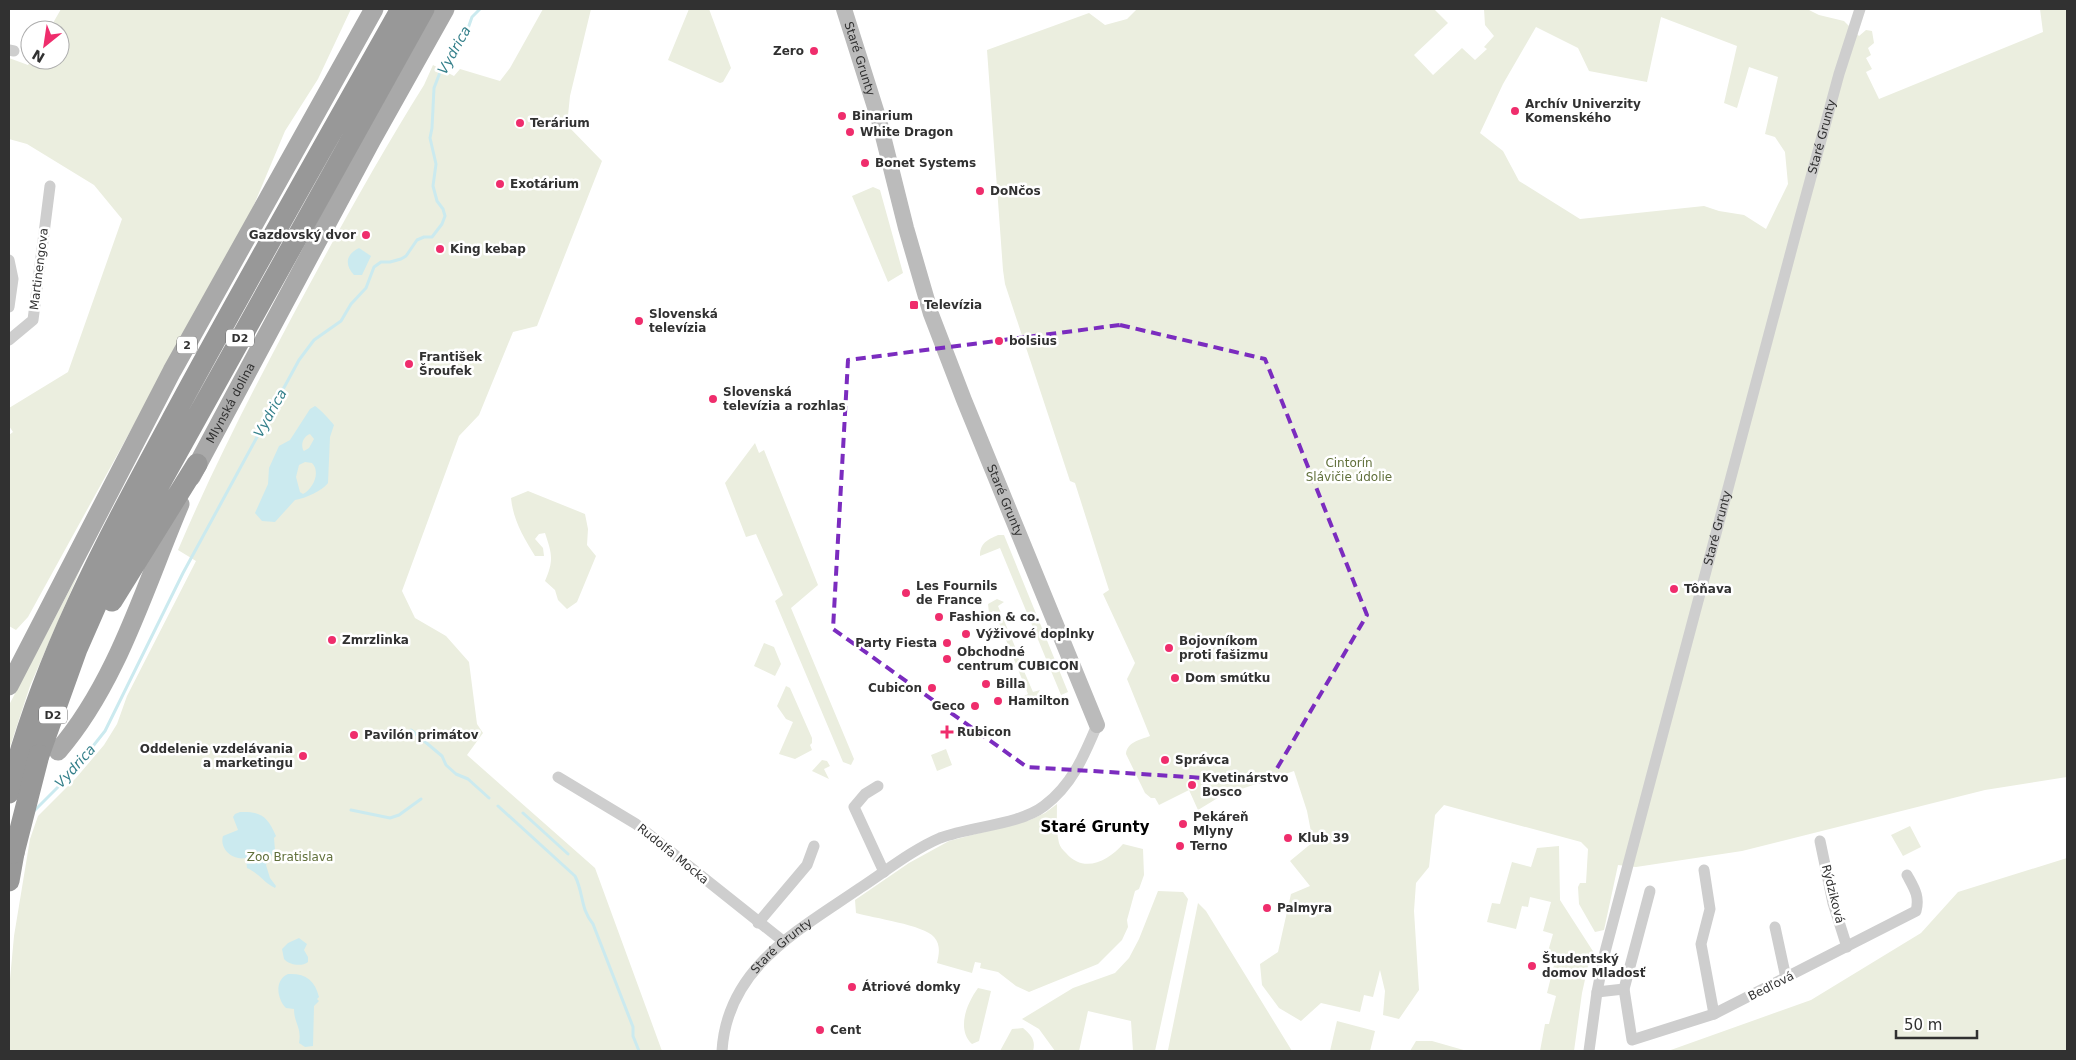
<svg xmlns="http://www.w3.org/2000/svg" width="2076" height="1060" viewBox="0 0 2076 1060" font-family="'DejaVu Sans',sans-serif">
  <rect width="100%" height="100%" fill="#fff"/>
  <!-- green -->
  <path fill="#ebeedf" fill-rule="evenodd" d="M61 9H351L318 79 285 131 251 212 28 617 16 630 9 626V435L13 432 9 426V408L68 372 122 219 94 185 27 144 9 139V58L28 65 32 60H60V30H49Z
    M543 9H591L570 96 567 125 602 161 537 326 513 332 479 415 459 436 402 591 415 618 446 636 469 662 477 724 483 733 467 755 595 868 662 1051H9V990L14 936 30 839 38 816 76 778 104 745 117 724 127 696 196 561 178 550C212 470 252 392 293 315 335 237 377 160 424 85L433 65 454 76 460 69 500 81 510 68Z
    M689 9H709L731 68 723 82 720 83 668 60Z
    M1137 9H1434L1448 23 1414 55 1433 75 1462 48 1475 60 1487 49 1484 47 1494 36 1485 25 1484 9H1807L1819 15 1844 21 1859 36 1866 30 1872 31 1874 43 1868 48 1871 55 1866 58 1872 69 1866 72 1879 99 2043 32 2040 9H2067V777L1985 790 1742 851 1636 867 1618 865 1604 930 1595 932 1579 904 1578 887 1580 883H1586L1588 849 1581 842 1444 805 1435 815 1429 867 1416 883 1414 911 1419 990 1399 1019 1383 1015 1385 991 1380 970 1373 997 1364 995 1360 1012 1321 1003 1301 1021 1279 1008 1262 985 1260 964 1278 952 1291 894 1310 886 1290 861 1313 842 1307 811 1294 771 1221 796 1198 810 1189 790 1159 805 1155 798H1151L1145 793 1126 754C1127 742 1140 740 1150 736L1127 679 1135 663 1103 594 1109 590 1075 483 1070 481 1005 284 1003 270 987 50 1089 13 1105 25 1127 19ZM1661 17 1737 46 1724 103 1737 108 1749 67 1778 77 1765 134 1775 137 1785 152 1788 184 1766 229 1744 215 1719 211 1704 206 1580 219 1519 181 1503 151 1480 133 1503 84 1536 27 1578 48 1589 71 1647 82Z
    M873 187 880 190 903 273 888 282 852 196Z
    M755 443 759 453 764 450 818 585 791 608 854 759 851 765 843 762 775 601 783 595 756 534 746 537 725 483Z
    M528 491 585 514 588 529 587 545 596 556 577 602 567 609 558 600 555 590 545 581C554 560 552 554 545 533L539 534 535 539 543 548 544 556H535C524 538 513 520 511 498Z
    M998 535H1004L1068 692 1061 695 1000 548 980 556C980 543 987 540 998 535Z
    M81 568 30 686 9 750V705Z
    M997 599 1004 602 998 606 1016 649 1011 652 994 611 989 613 988 604Z
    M764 643 774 647 781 664 775 676 754 666Z
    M1017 655 1033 692 1040 690 1036 697 1029 700 1022 697 1028 694 1013 657Z
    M786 686 790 688 812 738V743L810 745 812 750 795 759 779 754 793 722 786 719 777 706Z
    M946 749 952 765 937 771 931 755Z
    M822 760 827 761 830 766 824 769 829 779 812 771Z
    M1057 804C1057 816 1056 831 1059 843 1060 847 1063 850 1066 853 1084 874 1108 861 1123 844L1143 849 1144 875 1139 889 1135 891 1127 920 1128 927 1122 940 1098 964 1029 992 1016 986 998 972 980 968 981 963 975 962 972 973 937 963C939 954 941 945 934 937 924 925 873 918 856 913L855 900 909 863 949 841 1030 820 1045 813Z
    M1910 826 1921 847 1903 856 1891 835Z
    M1559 846 1560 900 1598 959 1590 957 1582 993 1574 1051H1540L1545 1024H1549L1556 996 1547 993 1554 965 1545 962 1553 934 1543 931 1551 902 1530 897 1528 907 1522 906 1516 929 1487 922 1492 903 1500 904 1512 862 1531 867 1537 848Z
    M2067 858V1051H1668L1811 1000 1921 933 1958 892Z
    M1158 891 1183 892 1188 899 1155 1051H1133L1131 1021 1088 1011 1079 1051H1055L1039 1029 1022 1019 1073 988 1115 973 1129 958 1139 939Z
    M1198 903 1206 911 1292 1051 1168 1050Z
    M978 988 991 991 979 1041 972 1044C956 1029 967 1003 978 988Z
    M1337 1021 1375 1031 1370 1051H1330Z
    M1023 1028C1031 1035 1036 1040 1033 1051H1000L1012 1029Z
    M1416 1041H1432L1467 1051H1410Z"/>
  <!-- water -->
  <path fill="#cbeaef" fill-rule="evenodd" d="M359 248 371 256 362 275H354C345 265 345 255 359 248Z
    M315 406C319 408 331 421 334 425L330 437 328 483C322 491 306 498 295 500L275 522 262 521 255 513 268 484 269 468 279 446 290 440 310 409ZM310 434 314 439 309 448 304 451C300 446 303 436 310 434ZM305 462 312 463C321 472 313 489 303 494L300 492 296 477 299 465Z
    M240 812C262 811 268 818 276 836L274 838 275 850 266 865 270 878 276 886 275 888C262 881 260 874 247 868L246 858C234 861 219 850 223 836L238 830 233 817 235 814Z
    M299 938 307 944 304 950 308 957V962C302 967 289 965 284 959L282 949 288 943Z
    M288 974C305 973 315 980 319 997L317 999 319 1001 314 1006 313 1046 305 1047 299 1043C302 1028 294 1023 294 1009L286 1008C277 999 274 980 288 974Z"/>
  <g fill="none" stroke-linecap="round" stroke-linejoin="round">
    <!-- stream -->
    <path stroke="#cbeaef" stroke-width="3" d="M411 730 442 756 446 765 456 774 468 779 489 798
      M498 806 575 876C584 894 580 908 593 924L633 1027V1036L639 1051
      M351 810 390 818 399 815 421 799
      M34 811 70 775 105 731 183 573 299 360 314 340 341 321 351 304 366 288 374 267 381 262H390L401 259 406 256 417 240 424 237H432L442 224 445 216 443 209 437 201 433 186 436 164 430 138 432 128 434 88 444 62 460 43 466 34 472 17 480 9
      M523 813 568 854"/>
    <!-- street -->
    <g stroke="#cecece" stroke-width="11">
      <path d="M9 50 14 51"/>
      <path d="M9 260 13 279 9 307"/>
      <path d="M9 340 33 320 50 186"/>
      <path d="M558 777 636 824 783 941"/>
      <path d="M878 786 865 794 854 807 884 872"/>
      <path d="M1820 841 1833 903 1847 947"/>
      <path d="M1704 870 1710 909 1701 944 1714 1014"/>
      <path d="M758 923 807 865 814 846"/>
      <path d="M1775 927 1786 978"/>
      <path d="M1624 989 1632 1040 1714 1014 1916 911C1920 896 1914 888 1907 875"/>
      <path d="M1597 992 1624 989 1650 891"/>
      <path id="s1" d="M722 1051C727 967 799 930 860 888 886 871 912 850 940 838 971 826 1019 825 1044 806 1072 785 1084 756 1097 725"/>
      <path id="s2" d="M1589 1051 1597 992 1605 952 1651 778 1798 225 1839 74 1860 9"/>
    </g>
    <!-- secondary -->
    <path stroke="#bbb" stroke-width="16" id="s3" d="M844 9 879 120 906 228 931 314 964 400 1097 725"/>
    <!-- primary -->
    <g stroke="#a9a9a9" stroke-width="19">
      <path id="s4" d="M191 477 371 141 445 9"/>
      <path d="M9 686 172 371 374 9"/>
      <path d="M58 751C117 683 145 586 180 504"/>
    </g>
    <!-- highway -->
    <path stroke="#989898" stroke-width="21" d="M112 601 197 464
      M39 755 77 649 102 592 137 525 424 9
      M9 793C42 657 111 532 177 410 250 275 326 142 401 9
      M9 881 14 853"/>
    <!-- highway-bridge -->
    <path stroke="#989898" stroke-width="21" d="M14 853 39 755"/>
  </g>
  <!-- marked area -->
  <path fill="none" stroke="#7b2cbf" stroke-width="4" stroke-dasharray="10 6" stroke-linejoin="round" d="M1120 325 1265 359 1367 615 1269 782 1027 767 833 629 848 360Z"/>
  <!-- markers -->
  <g fill="#ef2d6c" stroke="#fff" stroke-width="2">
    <circle cx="814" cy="51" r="5"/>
    <circle cx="1515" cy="111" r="5"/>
    <circle cx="842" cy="116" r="5"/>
    <circle cx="520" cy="123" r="5"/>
    <circle cx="850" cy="132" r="5"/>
    <circle cx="865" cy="163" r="5"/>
    <circle cx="500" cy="184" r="5"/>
    <circle cx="980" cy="191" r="5"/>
    <circle cx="366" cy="235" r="5"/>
    <circle cx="440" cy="249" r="5"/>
    <rect x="909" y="300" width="10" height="10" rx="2.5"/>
    <circle cx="639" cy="321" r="5"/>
    <circle cx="999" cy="341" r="5"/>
    <circle cx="409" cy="364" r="5"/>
    <circle cx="713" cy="399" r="5"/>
    <circle cx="1674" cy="589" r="5"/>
    <circle cx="906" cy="593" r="5"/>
    <circle cx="939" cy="617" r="5"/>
    <circle cx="966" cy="634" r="5"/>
    <circle cx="332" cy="640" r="5"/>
    <circle cx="947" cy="643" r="5"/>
    <circle cx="1169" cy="648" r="5"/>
    <circle cx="947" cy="659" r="5"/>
    <circle cx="1175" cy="678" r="5"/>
    <circle cx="986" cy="684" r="5"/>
    <circle cx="932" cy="688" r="5"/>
    <circle cx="998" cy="701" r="5"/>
    <circle cx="975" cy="706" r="5"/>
    <path d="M944.5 724.5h5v5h5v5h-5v5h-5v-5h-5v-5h5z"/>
    <circle cx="354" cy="735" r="5"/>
    <circle cx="303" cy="756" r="5"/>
    <circle cx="1165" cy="760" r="5"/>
    <circle cx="1192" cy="785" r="5"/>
    <circle cx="1183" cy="824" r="5"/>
    <circle cx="1288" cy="838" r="5"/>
    <circle cx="1180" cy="846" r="5"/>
    <circle cx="1267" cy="908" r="5"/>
    <circle cx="1532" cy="966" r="5"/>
    <circle cx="852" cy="987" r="5"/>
    <circle cx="820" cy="1030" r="5"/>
  </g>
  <g text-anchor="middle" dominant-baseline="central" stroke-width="5" stroke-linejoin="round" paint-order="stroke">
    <!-- shield labels -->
    <g fill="#fff" stroke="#6f6f6f" stroke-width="1">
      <rect x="226" y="329.5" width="28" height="17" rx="4"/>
      <rect x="177" y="336.5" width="20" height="17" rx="4"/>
      <rect x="39" y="706.5" width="28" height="17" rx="4"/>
    </g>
    <g font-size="11" font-weight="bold" fill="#313131">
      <text x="240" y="338">D2</text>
      <text x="187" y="345">2</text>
      <text x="53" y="715">D2</text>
    </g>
    <!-- poi labels -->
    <g font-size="12" font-weight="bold" fill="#313131" stroke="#fff" text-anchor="start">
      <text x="804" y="51" text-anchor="end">Zero</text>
      <text x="1525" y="104">Archív Univerzity<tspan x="1525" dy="14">Komenského</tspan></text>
      <text x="852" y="116">Binarium</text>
      <text x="530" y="123">Terárium</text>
      <text x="860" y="132">White Dragon</text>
      <text x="875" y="163">Bonet Systems</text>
      <text x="510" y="184">Exotárium</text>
      <text x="990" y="191">DoNčos</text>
      <text x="356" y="235" text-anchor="end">Gazdovský dvor</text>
      <text x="450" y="249">King kebap</text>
      <text x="924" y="305">Televízia</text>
      <text x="649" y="314">Slovenská<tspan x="649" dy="14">televízia</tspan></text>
      <text x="1009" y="341">bolsius</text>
      <text x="419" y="357">František<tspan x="419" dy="14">Šroufek</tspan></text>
      <text x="723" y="392">Slovenská<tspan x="723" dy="14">televízia a rozhlas</tspan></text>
      <text x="916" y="586">Les Fournils<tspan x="916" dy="14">de France</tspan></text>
      <text x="1684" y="589">Tôňava</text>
      <text x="949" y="617">Fashion &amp; co.</text>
      <text x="976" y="634">Výživové doplnky</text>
      <text x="342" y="640">Zmrzlinka</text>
      <text x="1179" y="641">Bojovníkom<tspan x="1179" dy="14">proti fašizmu</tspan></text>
      <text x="937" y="643" text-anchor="end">Party Fiesta</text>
      <text x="957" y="652">Obchodné<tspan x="957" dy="14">centrum CUBICON</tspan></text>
      <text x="1185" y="678">Dom smútku</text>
      <text x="996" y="684">Billa</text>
      <text x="922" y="688" text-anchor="end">Cubicon</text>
      <text x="1008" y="701">Hamilton</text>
      <text x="965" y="706" text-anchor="end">Geco</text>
      <text x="957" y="732">Rubicon</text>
      <text x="364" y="735">Pavilón primátov</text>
      <text x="293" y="749" text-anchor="end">Oddelenie vzdelávania<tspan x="293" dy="14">a marketingu</tspan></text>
      <text x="1175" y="760">Správca</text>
      <text x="1202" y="778">Kvetinárstvo<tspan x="1202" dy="14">Bosco</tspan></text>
      <text x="1193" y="817">Pekáreň<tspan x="1193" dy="14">Mlyny</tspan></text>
      <text x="1298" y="838">Klub 39</text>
      <text x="1190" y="846">Terno</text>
      <text x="1277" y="908">Palmyra</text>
      <text x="1542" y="959">Študentský<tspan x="1542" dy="14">domov Mladosť</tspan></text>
      <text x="862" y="987">Átriové domky</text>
      <text x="830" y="1030">Cent</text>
    </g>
    <!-- street labels -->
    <g font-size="12" fill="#313131" stroke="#fff">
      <text stroke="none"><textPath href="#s3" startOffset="52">Staré Grunty</textPath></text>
      <text stroke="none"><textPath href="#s2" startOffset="944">Staré Grunty</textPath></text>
      <text transform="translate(39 269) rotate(-83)">Martinengova</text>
      <text stroke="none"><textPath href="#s4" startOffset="84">Mlynská dolina</textPath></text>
      <text stroke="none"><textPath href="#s3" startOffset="518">Staré Grunty</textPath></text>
      <text stroke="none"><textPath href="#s2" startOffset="539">Staré Grunty</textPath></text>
      <text transform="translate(673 854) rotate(39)">Rudolfa Mocka</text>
      <text transform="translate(1833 894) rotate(76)">Rýdziková</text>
      <text stroke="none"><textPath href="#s1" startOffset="125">Staré Grunty</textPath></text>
      <text transform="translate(1771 986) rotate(-27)">Bedľová</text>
    </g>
    <!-- park labels -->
    <g font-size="12" fill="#61703b" stroke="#fff">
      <text x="1349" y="463">Cintorín<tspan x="1349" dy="14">Slávičie údolie</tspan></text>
      <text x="290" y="857">Zoo Bratislava</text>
    </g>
    <!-- water labels -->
    <g font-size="14" font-style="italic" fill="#35808b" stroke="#fff">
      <text transform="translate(454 50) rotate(-61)">Vydrica</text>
      <text transform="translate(270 413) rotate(-61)">Vydrica</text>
      <text transform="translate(75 766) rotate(-48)">Vydrica</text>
    </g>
    <!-- quarter labels -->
    <g font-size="15" font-weight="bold" fill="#000" stroke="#fff">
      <text x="1095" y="827">Staré Grunty</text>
    </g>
  </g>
  <!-- border -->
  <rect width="2076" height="1060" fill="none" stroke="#313131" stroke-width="20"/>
  <!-- north arrow -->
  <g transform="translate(45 45) rotate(210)"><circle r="24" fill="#ffffff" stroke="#adadad"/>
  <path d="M0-4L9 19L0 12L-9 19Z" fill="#ef2d6c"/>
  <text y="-8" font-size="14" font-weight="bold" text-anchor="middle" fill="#313131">N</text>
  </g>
  <!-- scale -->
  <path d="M1896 1030v8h81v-8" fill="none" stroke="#313131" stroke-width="2.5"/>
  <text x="1904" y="1030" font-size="15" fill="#313131" stroke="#ffffff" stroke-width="4" paint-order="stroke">50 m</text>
</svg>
